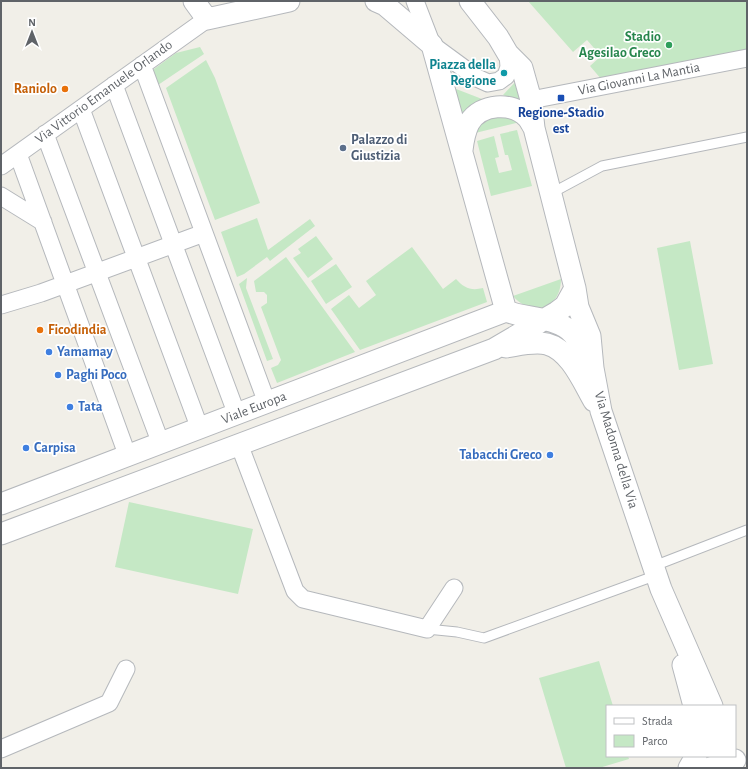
<svg xmlns="http://www.w3.org/2000/svg" width="748" height="769" viewBox="0 0 748 769" font-family="'Alegreya Sans',sans-serif">
  <rect width="100%" height="100%" fill="#f1efe8"/>
  <!-- green -->
  <path fill="#c5e8c5" d="M528 1H747V51L602 80 590 66 601 56 587 40 573 52Z
    M200 47 204 54 158 85 153 72 154 69 176 53Z
    M206 60 215 78 260 203 215 220 166 88Z
    M518 79 525 103 503 95Z
    M451 87 482 99 464 112 459 119Z
    M496 112 520 122 471 134 473 128Z
    M517 130 532 186 491 196 477 141 494 136 499 157 495 158 499 173 512 170 508 155H505L500 134Z
    M257 218 268 250 310 219 315 226 270 261 267 257 244 274 237 277 221 232Z
    M316 236 333 259 308 278 293 258 301 253 298 249Z
    M690 241 713 364 679 370 657 248Z
    M412 247 443 289 456 279C464 288 471 291 483 288L487 302 360 350 331 309 349 295 359 308 376 295 366 281Z
    M286 257 355 352 277 383 271 368 278 365 281 360 261 307 267 303V295L264 292H256L254 281Z
    M336 264 352 287 326 304 311 281Z
    M247 278 246 288 273 359 267 361 239 284Z
    M561 279C561 309 532 318 513 296Z
    M129 502 253 529 238 594 115 567Z
    M599 661 613 706H607V756H628L629 759 599 768H566L539 678Z"/>
  <g fill="none" stroke-linecap="round" stroke-linejoin="round">
    <defs>
      <path id="service" d="M550 194 602 166 747 137
        M654 566 747 530
        M427 629 457 632 484 638 657 575"/>
      <path id="minor" d="M415 1 432 45 477 78 488 83 499 81 506 76 509 67 508 54
        M142 65 267 403
        M114 85 237 415
        M531 100 747 58
        M81 109 200 429
        M45 134 161 444
        M18 154 128 457
        M1 166 207 19
        M1 196 43 222
        M1 305 41 293 204 233
        M239 444 295 591 303 599 427 629 454 588
        M1 749 109 703 126 669"/>
      <path id="tertiary" d="M194 1 207 19 289 1
        M376 1 385 5 432 45 506 311
        M470 1 498 37 508 54 522 68 531 100 534 128 575 288 578 307 590 336 593 368 601 411 661 589 712 706
        M462 150C463 141 465 131 469 123 481 103 512 102 527 117 530 120 532 125 534 128
        M506 311C525 319 552 316 569 330 578 337 583 349 588 359
        M506 347C519 345 534 341 547 344 570 350 583 382 594 401
        M1 504 506 311
        M1 534 494 349 557 312 565 306 575 288
        M683 665 694 706
        M689 768 696 756
        M710 768 735 760"/>
    </defs>
    <!-- service casing -->
    <use href="#service" stroke="#b5b8bc" stroke-width="11"/>
    <!-- minor casing -->
    <use href="#minor" stroke="#b5b8bc" stroke-width="19"/>
    <!-- tertiary casing -->
    <use href="#tertiary" stroke="#b5b8bc" stroke-width="23"/>
    <!-- service -->
    <use href="#service" stroke="#fff" stroke-width="9"/>
    <!-- minor -->
    <use href="#minor" stroke="#fff" stroke-width="17"/>
    <!-- tertiary -->
    <use href="#tertiary" stroke="#fff" stroke-width="21"/>
  </g>
  <!-- markers -->
  <circle fill="#2e9e5b" stroke="#fff" stroke-width="1.5" cx="669" cy="45" r="4"/>
  <circle fill="#0f9aa8" stroke="#fff" stroke-width="1.5" cx="504" cy="73" r="4"/>
  <g fill="#e8710a" stroke="#fff" stroke-width="1.5">
    <circle cx="65" cy="89" r="4"/>
    <circle cx="40" cy="330" r="4"/>
  </g>
  <rect fill="#1a4fb4" stroke="#fff" stroke-width="1.5" x="557" y="94" width="8" height="8" rx="2"/>
  <circle fill="#5c6f8a" stroke="#fff" stroke-width="1.5" cx="343" cy="148" r="4"/>
  <g fill="#3f7fe0" stroke="#fff" stroke-width="1.5">
    <circle cx="49" cy="352" r="4"/>
    <circle cx="58" cy="375" r="4"/>
    <circle cx="70" cy="407" r="4"/>
    <circle cx="26" cy="448" r="4"/>
    <circle cx="550" cy="455" r="4"/>
  </g>
  <g text-anchor="middle" dominant-baseline="central" stroke-width="3.5" stroke-linejoin="round" paint-order="stroke">
    <!-- leisure labels -->
    <g font-size="14" font-weight="bold" fill="#27864d" stroke="#fff" text-anchor="end">
      <text x="661" y="37">Stadio<tspan x="661" dy="16">Agesilao Greco</tspan></text>
    </g>
    <!-- culture labels -->
    <g font-size="14" font-weight="bold" fill="#0d838f" stroke="#fff" text-anchor="end">
      <text x="496" y="65">Piazza della<tspan x="496" dy="16">Regione</tspan></text>
    </g>
    <!-- street labels -->
    <g font-size="14" fill="#5f6368" stroke="#fff">
      <text transform="translate(639 79) rotate(-11)">Via Giovanni La Mantia</text>
      <text transform="translate(104 92) rotate(-36)">Via Vittorio Emanuele Orlando</text>
      <text transform="translate(254 408) rotate(-21)">Viale Europa</text>
      <text transform="translate(616 450) rotate(73)">Via Madonna della Via</text>
    </g>
    <!-- food labels -->
    <g font-size="14" font-weight="bold" fill="#c56008" stroke="#fff" text-anchor="end">
      <text x="57" y="89">Raniolo</text>
      <text x="48" y="330" text-anchor="start">Ficodindia</text>
    </g>
    <!-- transit labels -->
    <g font-size="14" font-weight="bold" fill="#164399" stroke="#fff">
      <text x="561" y="113">Regione-Stadio<tspan x="561" dy="16">est</tspan></text>
    </g>
    <!-- service labels -->
    <g font-size="14" font-weight="bold" fill="#4e5e75" stroke="#fff" text-anchor="start">
      <text x="351" y="140">Palazzo di<tspan x="351" dy="16">Giustizia</tspan></text>
    </g>
    <!-- shop labels -->
    <g font-size="14" font-weight="bold" fill="#366cbe" stroke="#fff" text-anchor="start">
      <text x="57" y="352">Yamamay</text>
      <text x="66" y="375">Paghi Poco</text>
      <text x="78" y="407">Tata</text>
      <text x="34" y="448">Carpisa</text>
      <text x="542" y="455" text-anchor="end">Tabacchi Greco</text>
    </g>
  </g>
  <!-- border -->
  <rect width="748" height="769" fill="none" stroke="#5f6368" stroke-width="4"/>
  <!-- legend -->
  <rect x="606" y="705" width="130" height="52" fill="#ffffff" stroke="#bfc1c3"/>
  <rect x="614" y="718" width="20" height="6" fill="#ffffff" stroke="#bfc1c3"/>
  <text x="642" y="725" font-size="12" fill="#5f6368">Strada</text>
  <rect x="614" y="735" width="20" height="12" fill="#c5e8c5" stroke="#bfc1c3"/>
  <text x="642" y="745" font-size="12" fill="#5f6368">Parco</text>
  <!-- north arrow -->
  <g transform="translate(32 32)" stroke="#ffffff" stroke-width="3" paint-order="stroke">
  <path d="M0-3L7 15L0 10L-7 15Z" fill="#5f6368"/>
  <text y="-6" font-size="11" font-weight="bold" text-anchor="middle" fill="#5f6368">N</text>
  </g>
</svg>
